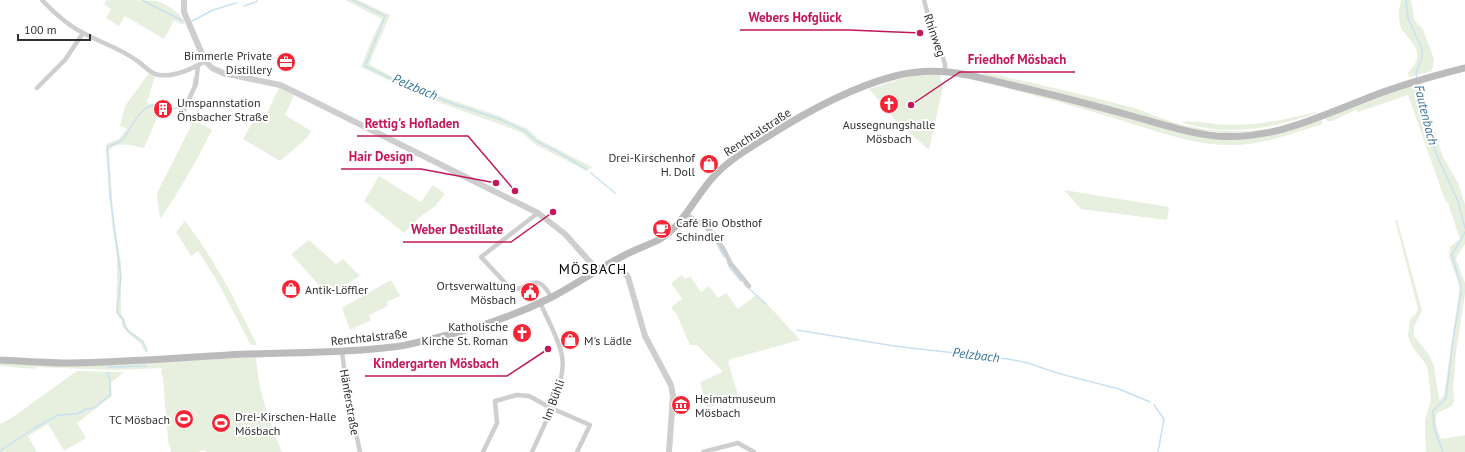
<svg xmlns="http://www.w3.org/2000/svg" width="1465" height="452" viewBox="0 0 1465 452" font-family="'PT Sans',sans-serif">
  <rect width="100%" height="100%" fill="#fff"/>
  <!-- green -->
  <path fill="#e7efde" d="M107 0C117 0 150 0 157 1 167 4 182 14 185 24H181L174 20 164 39 125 16 119 26 106 18 111 9 104 4Z
    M345 0H358L390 15 369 64 395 78 437 95 499 116 528 129 538 139 592 167 587 171 536 145 521 132 419 95 361 67 372 39 382 19Z
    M1401 0H1411L1414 18 1416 22 1423 29 1434 59 1432 71 1410 77 1407 74C1421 58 1421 53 1407 36 1404 33 1401 29 1400 25 1398 17 1399 8 1401 0Z
    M984 72C1033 83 1081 94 1130 107 1143 110 1154 116 1167 120 1200 132 1235 133 1269 129L1272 130 1226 133 1185 128 1049 90 983 75Z
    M149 73 155 76 147 103 162 106 144 148C133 146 118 140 109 151L114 224 121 263V312L128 329 143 340 148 352H145L141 344 130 335 122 326 121 320 116 313 117 282V256L112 225 106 147 108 143 119 139 127 129 120 126 125 106Z
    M940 74 943 87 929 150 896 121 869 89 903 78 918 75Z
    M982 81 1220 138 1321 120 1323 122 1320 125C1287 135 1261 146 1225 145 1184 143 1144 127 1104 115 1064 103 1022 92 981 82Z
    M1422 83 1429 115 1443 157 1458 183 1465 204V244L1458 254 1456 259 1465 283V294L1456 352 1453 389 1454 401 1452 406 1437 413C1434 421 1438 431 1441 439L1465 435V452H1426L1425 421 1431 399 1428 371 1426 364 1412 347 1408 336 1410 319 1416 314 1418 309 1395 220H1397L1422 310 1414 327V336L1429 355 1434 366 1439 399 1440 400 1444 395 1460 286 1449 257 1450 247 1460 239 1448 203 1445 200 1408 95 1358 112 1356 110 1332 121H1327L1325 119 1349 108 1395 91Z
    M279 88 294 95 285 115 311 131 307 138 280 161 243 139 256 116 260 118 263 114 266 115Z
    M1315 112 1317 113C1279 126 1240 135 1200 127 1194 125 1187 125 1182 122 1190 120 1217 125 1228 125 1258 125 1286 120 1315 112Z
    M194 120 212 130C196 161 180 191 160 219L157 193Z
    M379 176 421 202 433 185 445 194 435 206 420 217 404 233 364 201Z
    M1064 190 1169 207 1167 220 1081 209Z
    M185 221C215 260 236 302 257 345H251L216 279 198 251 191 256 176 232Z
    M309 240 336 264 343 259 360 276 328 295 291 254Z
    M682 275 685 279 690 276 701 292 709 286 718 298 726 293 738 309 756 295 769 306 800 340 731 359 728 362 739 398 707 408 700 382 723 372 697 345H690L677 315 671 307 682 299 671 283Z
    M391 280 400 296 387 302 388 306 369 315 371 320 350 330 342 308Z
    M256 357C258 390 269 422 282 452H206L205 450 197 452H171L168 441 163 378 161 372 162 368 115 370 35 367V369L0 366V362L105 365Z
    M77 371 124 372 111 383 112 396 77 423 86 438 64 451 48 424 28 436 37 452H0V424L10 419Z"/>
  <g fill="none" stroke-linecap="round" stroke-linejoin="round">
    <!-- stream -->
    <path stroke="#c8e1f0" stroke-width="1.5" d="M142 0 183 21
      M353 0 385 16 365 66 394 80 451 103 499 119 525 131 538 142 558 152 586 169
      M1406 0 1408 18 1422 49V58L1416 72 1417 79
      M244 6 256 2 257 0
      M192 21 213 10 236 3
      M1417 83 1420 100 1437 156 1458 201 1465 228
      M193 86 194 78
      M591 173 615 193
      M685 223 687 222 700 225
      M715 240 724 257
      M727 262 730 268 741 281
      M744 284 766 304
      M797 330 894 346 1008 359 1028 363 1057 373 1119 389 1150 402
      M147 350 143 342 129 332 124 325V320L117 312 121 277 110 195 107 147C111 145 117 143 121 141 130 132 136 113 148 107 162 99 173 119 186 100
      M108 367 146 366
      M1154 405 1164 419 1158 452
      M0 451 33 429 58 415 77 414 86 409 94 408 110 395V381L108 373
      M1443 452 1434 428 1433 411 1446 398 1453 339 1461 293 1460 284 1452 255 1465 232"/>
    <!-- minor -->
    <path stroke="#cecece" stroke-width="4.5" d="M42 0C54 13 69 26 85 34 102 43 121 49 136 60 144 65 150 74 159 75 175 77 192 69 205 61
      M924 0 928 15 945 64V71
      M37 88 65 60 83 33
      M184 110 196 84 198 65
      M538 213 481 257 511 289C529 292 536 268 551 297
      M685 214 699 222 714 234 724 250 731 264 749 286
      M342 352 347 391 360 452
      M483 452 497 423 495 401 517 395 529 396 551 408 590 425 577 452
      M532 452C543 427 567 383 562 356 559 339 547 319 540 302
      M703 452 738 443 754 452"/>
    <!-- tertiary -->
    <path stroke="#cecece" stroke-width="6" d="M184 0V12L205 61 212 68 223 73 280 85 299 94 538 213 565 234 598 271
      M614 261 628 277 645 336 671 385 673 396 669 452"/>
    <!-- secondary -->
    <path stroke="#bbb" stroke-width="7" d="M0 360C23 361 47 363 71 363 123 362 175 358 228 355 283 352 338 354 393 347 406 346 418 342 431 339 472 330 512 317 550 298 575 285 599 268 625 255 636 249 649 245 660 239 685 224 696 194 716 174 731 159 749 148 767 137 806 112 849 88 895 76 937 65 969 75 1011 85 1051 94 1092 105 1132 116 1160 124 1188 133 1216 136 1269 140 1312 120 1360 101 1394 87 1429 77 1465 68"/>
  </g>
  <!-- icons -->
  <defs>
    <symbol id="office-disc" viewBox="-11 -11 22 22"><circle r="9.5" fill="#f52535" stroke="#fff"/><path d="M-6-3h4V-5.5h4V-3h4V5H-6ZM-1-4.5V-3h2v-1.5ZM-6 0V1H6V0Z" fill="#fff"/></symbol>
    <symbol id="church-disc" viewBox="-11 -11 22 22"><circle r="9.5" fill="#f52535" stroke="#fff"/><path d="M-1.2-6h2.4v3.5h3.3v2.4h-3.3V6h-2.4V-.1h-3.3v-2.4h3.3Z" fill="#fff"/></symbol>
    <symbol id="building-disc" viewBox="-11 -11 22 22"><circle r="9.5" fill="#f52535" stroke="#fff"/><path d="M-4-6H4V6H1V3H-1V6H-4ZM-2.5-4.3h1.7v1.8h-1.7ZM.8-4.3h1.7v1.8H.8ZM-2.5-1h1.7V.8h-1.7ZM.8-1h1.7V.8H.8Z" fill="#fff"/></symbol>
    <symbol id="shop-disc" viewBox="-11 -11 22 22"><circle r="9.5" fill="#f52535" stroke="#fff"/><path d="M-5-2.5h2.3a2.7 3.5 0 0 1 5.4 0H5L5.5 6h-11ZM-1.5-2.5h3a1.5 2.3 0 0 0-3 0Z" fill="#fff"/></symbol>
    <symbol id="cafe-disc" viewBox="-11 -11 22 22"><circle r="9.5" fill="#f52535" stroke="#fff"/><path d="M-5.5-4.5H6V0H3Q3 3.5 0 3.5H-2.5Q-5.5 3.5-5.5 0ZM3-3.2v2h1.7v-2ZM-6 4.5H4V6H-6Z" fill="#fff"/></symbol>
    <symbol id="civic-disc" viewBox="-11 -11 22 22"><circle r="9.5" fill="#f52535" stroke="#fff"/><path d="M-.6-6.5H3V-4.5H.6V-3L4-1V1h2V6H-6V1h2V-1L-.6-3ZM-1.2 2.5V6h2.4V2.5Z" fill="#fff"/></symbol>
    <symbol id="museum-disc" viewBox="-11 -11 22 22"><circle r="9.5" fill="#f52535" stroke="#fff"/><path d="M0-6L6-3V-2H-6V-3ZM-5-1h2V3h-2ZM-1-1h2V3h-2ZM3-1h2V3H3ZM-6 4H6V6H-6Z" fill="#fff"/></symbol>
    <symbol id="stadium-disc" viewBox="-11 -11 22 22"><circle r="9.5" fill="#f52535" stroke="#fff"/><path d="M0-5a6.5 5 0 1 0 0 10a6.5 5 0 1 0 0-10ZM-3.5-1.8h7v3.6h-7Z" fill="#fff"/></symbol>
  </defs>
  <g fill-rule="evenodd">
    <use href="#office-disc" x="275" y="51" width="22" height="22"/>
    <use href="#church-disc" x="878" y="93" width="22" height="22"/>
    <use href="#building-disc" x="152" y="98" width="22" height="22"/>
    <use href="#shop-disc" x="698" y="153" width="22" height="22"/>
    <use href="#cafe-disc" x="651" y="218" width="22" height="22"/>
    <use href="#shop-disc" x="280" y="278" width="22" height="22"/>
    <use href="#civic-disc" x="519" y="281" width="22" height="22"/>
    <use href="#church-disc" x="511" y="322" width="22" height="22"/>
    <use href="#shop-disc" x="559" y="329" width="22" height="22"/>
    <use href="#museum-disc" x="670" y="394" width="22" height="22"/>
    <use href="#stadium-disc" x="173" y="408" width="22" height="22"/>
    <use href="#stadium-disc" x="210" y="412" width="22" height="22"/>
  </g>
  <g text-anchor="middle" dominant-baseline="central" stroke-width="4" stroke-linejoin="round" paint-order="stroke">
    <!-- street labels -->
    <g font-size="12" fill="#313131" stroke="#fff">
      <text transform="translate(935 35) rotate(71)">Rhinweg</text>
      <text transform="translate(757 132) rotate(-33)">Renchtalstraße</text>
      <text transform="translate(369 337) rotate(-6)">Renchtalstraße</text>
      <text transform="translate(553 400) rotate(-70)">Im Bühli</text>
      <text transform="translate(350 402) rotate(80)">Hänferstraße</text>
    </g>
    <!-- poi labels -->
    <g font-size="12" fill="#313131" stroke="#fff" text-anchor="start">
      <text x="272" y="55" text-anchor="end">Bimmerle Private<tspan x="272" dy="14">Distillery</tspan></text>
      <text x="177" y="102">Umspannstation<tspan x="177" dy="14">Önsbacher Straße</tspan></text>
      <text x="889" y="124" text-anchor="middle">Aussegnungshalle<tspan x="889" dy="14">Mösbach</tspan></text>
      <text x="695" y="157" text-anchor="end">Drei-Kirschenhof<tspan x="695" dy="14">H. Doll</tspan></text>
      <text x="676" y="222">Café Bio Obsthof<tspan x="676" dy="14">Schindler</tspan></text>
      <text x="516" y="285" text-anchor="end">Ortsverwaltung<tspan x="516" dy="14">Mösbach</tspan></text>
      <text x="305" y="289">Antik-Löffler</text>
      <text x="508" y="326" text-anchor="end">Katholische<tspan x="508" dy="14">Kirche St. Roman</tspan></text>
      <text x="584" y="340">M's Lädle</text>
      <text x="695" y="398">Heimatmuseum<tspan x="695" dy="14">Mösbach</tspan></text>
      <text x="235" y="416">Drei-Kirschen-Halle<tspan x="235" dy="14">Mösbach</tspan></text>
      <text x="170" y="419" text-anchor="end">TC Mösbach</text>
    </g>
    <!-- water labels -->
    <g font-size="13" font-style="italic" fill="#36749b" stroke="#fff">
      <text transform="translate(415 87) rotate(23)">Pelzbach</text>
      <text transform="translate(1426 115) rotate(76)">Fautenbach</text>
      <text transform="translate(976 355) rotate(7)">Pelzbach</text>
    </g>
    <!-- quarter labels -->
    <g font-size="14" letter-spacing="1" fill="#000" stroke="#fff">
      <text x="593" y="269">MÖSBACH</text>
    </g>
  </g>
  <!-- callouts -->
  <path fill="none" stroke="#c2185b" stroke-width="1.5" d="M920 33L849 30H740M911 105L960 72H1075M515 191L468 136H357M496 183L421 169H341M553 212L511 242H403M548 349L507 376H365"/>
  <g fill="#c2185b" stroke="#fff" stroke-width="1.5">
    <circle cx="920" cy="33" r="4"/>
    <circle cx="911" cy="105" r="4"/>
    <circle cx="515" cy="191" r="4"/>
    <circle cx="496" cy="183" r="4"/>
    <circle cx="553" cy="212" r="4"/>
    <circle cx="548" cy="349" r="4"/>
  </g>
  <g font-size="13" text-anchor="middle" font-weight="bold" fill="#c2185b" stroke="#fff" stroke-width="4" stroke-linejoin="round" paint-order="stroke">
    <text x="795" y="22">Webers Hofglück</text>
    <text x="1017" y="64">Friedhof Mösbach</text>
    <text x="412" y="128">Rettig's Hofladen</text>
    <text x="381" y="161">Hair Design</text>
    <text x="457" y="234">Weber Destillate</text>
    <text x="436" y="368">Kindergarten Mösbach</text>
  </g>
  <!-- scale -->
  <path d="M18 34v6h72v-6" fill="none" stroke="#313131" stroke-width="2"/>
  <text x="24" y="34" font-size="12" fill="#313131" stroke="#ffffff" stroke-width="3" paint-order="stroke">100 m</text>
</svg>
